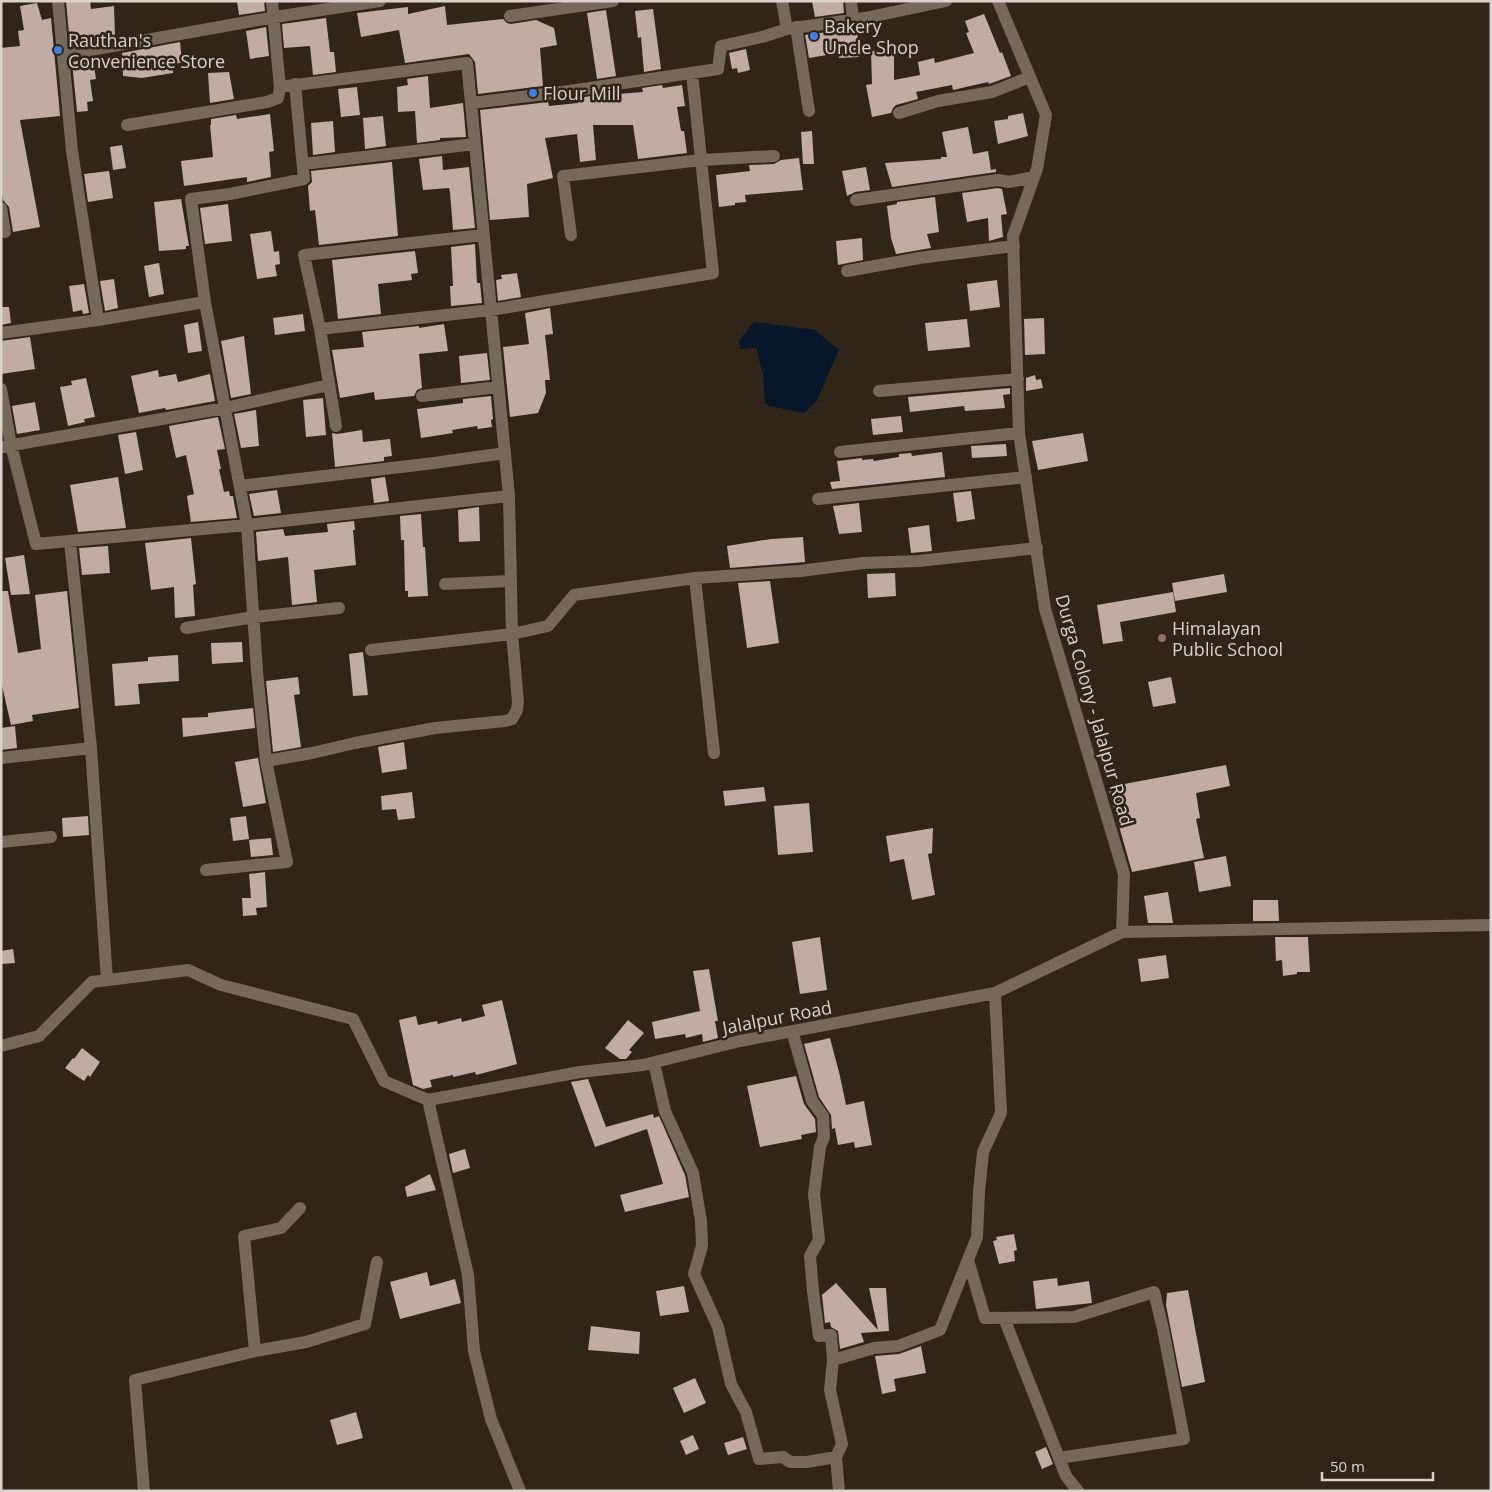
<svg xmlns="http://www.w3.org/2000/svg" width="1492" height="1492" viewBox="0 0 1492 1492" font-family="'Open Sans',sans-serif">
  <rect width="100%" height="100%" fill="#312519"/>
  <!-- water -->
  <path fill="#07172b" d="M754 322 815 330 839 350 816 402 804 413 769 406 765 403 763 375 756 348 740 349 739 341Z"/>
  <!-- building -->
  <path fill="#c0aba5" d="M66 1H90L91 9 114 6 115 37 95 38 96 41 70 45Z
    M237 1H264L265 11 239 15Z
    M812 1H843L844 13 815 17Z
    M37 3 42 20 51 18 60 115V116L20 120 40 227 13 232 9 207 3 200 1 189V48L20 46 18 31 24 30 20 6Z
    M445 6 447 25 503 19 507 23 511 24 536 20 554 28 557 45 540 48 543 86 478 94 475 62 469 54 405 63 399 30 361 37 357 13 408 7V14Z
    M653 9 661 69 644 72 641 37 638 38 635 11Z
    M606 10 616 76 597 79 587 13Z
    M984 14 1000 53 1002 52 1011 76 989 84 988 82 953 90 952 85 916 92 918 99 896 105 893 108 891 113 872 117 866 85 872 84 871 51 894 50V80L920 75 918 62 934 58 935 63 974 53 966 33 969 32 965 21Z
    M326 18 330 52H334L336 72 313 75 310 46 284 48 282 24Z
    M266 27 269 56 250 59 246 31Z
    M857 28 859 57 839 58V53L809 58 805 35Z
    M180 42 182 62 173 65V73L142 78 123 76 122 53Z
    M746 49 750 70 738 73 737 68 732 69 729 53Z
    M93 58 96 79 90 80 93 101 87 102 88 111 77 112 72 62Z
    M229 72 234 99 210 103 208 73Z
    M428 76 430 108 463 103 466 137 440 138V140L417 143 415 111 398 112 397 87 408 85 407 79Z
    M662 85 663 88 682 85 685 106 677 107 681 131H684L687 153 638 159 633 125H593L596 160 580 162 577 134 545 138 553 178 527 184 529 217 490 220 480 110 548 102 549 106 578 103V98L618 92V94L643 92 642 88Z
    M357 87 360 115 341 117 338 89Z
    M1023 113 1028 136 998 144 994 121 1008 119V116Z
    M270 114 274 151 269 152 271 177 247 182V177L184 186 181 161 213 157 210 125H211V119L236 115 237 119Z
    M383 116 386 146 365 149 363 118Z
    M333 121 335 152 313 155 311 123Z
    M968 127 973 154 988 151 991 170 996 169V172L892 187 885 163 941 159V157H947L942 132Z
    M812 131 814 164H803L801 132Z
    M122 145 126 168 113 170 110 147Z
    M442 156 443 170 469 167 475 228 453 230 450 192 449 188 423 190 419 159Z
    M799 158 803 190 745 195 746 202 735 203V205L719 207 716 175 750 171 749 165 774 164 781 160Z
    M392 162 398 236 319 245 315 210 310 211 308 186 312 182 311 171Z
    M866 167 870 190 855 192 847 196 842 171Z
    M109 171 113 198 88 202 84 174Z
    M998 188 1002 189 1007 214 1001 215 1003 237 989 241 988 218 967 222 962 193Z
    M935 197 939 232 927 234 931 248 896 254 891 238 887 206 897 204V202Z
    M181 199 189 246H186V249L159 251 154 202Z
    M228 204 232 241 205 244 200 208Z
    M271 231 274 252 279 251 280 264 275 265 277 276 257 279 250 234Z
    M862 238 863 260 838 265 836 241Z
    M475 244 477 283H480L482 303 451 306 450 286H453L451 247Z
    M415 251 418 273 411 274 412 280 378 284 381 314 338 319 332 260Z
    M159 263 164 294 149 297 144 266Z
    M517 273 521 297 498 301 496 280 502 279 501 275Z
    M114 279 118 308 105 311 100 281Z
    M997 280 1000 307 970 311 967 284Z
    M84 284 89 313 83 314 82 310 73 312 69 286Z
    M1 307H9L11 323 1 325Z
    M550 308 553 334 545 335 550 380H545L546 393 538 413 510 417 503 347 529 344 525 313Z
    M303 314 305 331 275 335 273 318Z
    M1044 318 1045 354 1025 355 1024 319Z
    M967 319 970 347 928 351 925 323Z
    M198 322 202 351 188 353 184 325Z
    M444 324 448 351 419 354 422 388 417 390 414 396 375 400 374 392 340 398 332 350 364 347 362 332 419 326V328Z
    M244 336 251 394 231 398 221 341Z
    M30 337 35 369 1 374V341Z
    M487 353 490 380 461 383 459 356Z
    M158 370 159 377 176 374 178 382 210 374 215 401 166 410 165 408 139 413 131 376Z
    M1035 375 1036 380 1041 379 1043 388 1026 391V378Z
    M86 378 95 417 84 419 85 422 68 426 60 387 72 385 71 381Z
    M1010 388V394L1003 395 1005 408 965 411 964 406 910 412 908 397Z
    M491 396 493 419 491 420 492 427 478 429 477 426 452 430 453 433 421 438 417 409 463 403V399Z
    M323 398 326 435 306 437 303 400Z
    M35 402 40 430 17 434 12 406Z
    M256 410 259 446 241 448 234 414Z
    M901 416 903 432 873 435 871 419Z
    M218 417 225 449 217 450 221 469H219L224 492 229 491 230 496H233L237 518 191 522 187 496 194 494 186 455 176 458 169 426Z
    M362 430 363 442 390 439 392 456 384 457V461L335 467 332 433 337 434Z
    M136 432 143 470 125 474 118 435Z
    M1083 433 1088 461 1038 470 1032 441Z
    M1006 444 1007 456 972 458 971 446Z
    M942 452 945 477 832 489 830 482 840 481 837 461 862 458V460L873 459 874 461 899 457V454L911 453 912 456Z
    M118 477 126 528 78 532 70 485Z
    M385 477 389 501 374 503 371 479Z
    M277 490 281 513 254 516 249 494Z
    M971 491 975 519 957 522 953 493Z
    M859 503 862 532 839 534 833 506Z
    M479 507 480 541 459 542 458 510Z
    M421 514 423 547H425L428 596 408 597V591H405L404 540H401L400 516Z
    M354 521 355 530H353L356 565 314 570 317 602 292 605 288 557 258 561 256 532 283 529 285 536 328 532 327 524Z
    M929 525 932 551 911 553 908 528Z
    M803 537 805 562 730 568 727 546 771 539Z
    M191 538 196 584 193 585 195 616 175 618 174 587 151 590 145 543Z
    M108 546 110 573 82 575 79 548Z
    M24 555 30 594 11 595 5 558Z
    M895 573 896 596 868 598 867 574Z
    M1224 574 1227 592 1175 601 1172 583Z
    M770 581 779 643 747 648 738 583Z
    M1 591H8L18 653 41 649 35 595 67 591 79 708 32 715 33 721 11 725 1 681Z
    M1173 592 1176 612 1120 622 1123 641 1103 644 1097 605Z
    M242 642 243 662 212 664 211 643Z
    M363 652 368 695 353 696 349 654Z
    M178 655 179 681 138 684 140 704 115 706 112 664 148 661V657Z
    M298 677 300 694 294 695 301 747 273 752 266 681Z
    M1171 677 1176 703 1153 707 1148 682Z
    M253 708 255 728 183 737 182 718 208 717V713Z
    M15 726 17 748 1 750V728Z
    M404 742 407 769 382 773 378 747Z
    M258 758 266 803 243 807 235 762Z
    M1226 765 1230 786 1196 793 1200 818 1196 819 1204 858 1132 872 1108 787Z
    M764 787 766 801 725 806 723 791Z
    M412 792 415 818 398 820 396 809 382 810 381 796Z
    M809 803 813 852 778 855 774 806Z
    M88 816 89 835 63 837 62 818Z
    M246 816 249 839 233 841 230 818Z
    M933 828 932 853 928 854 935 895 912 900 904 859 890 862 886 836Z
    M271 838 273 855 251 857 249 840Z
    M1226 856 1231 886 1199 892 1194 862Z
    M265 872 267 907 256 908 257 915 243 916 242 898H251L249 874Z
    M1168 892 1173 923H1148L1144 896Z
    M1253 900H1278L1279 921H1253Z
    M820 937 827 990 800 994 792 942Z
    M1275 937H1308L1310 972H1297V974L1283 976 1282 960 1276 961Z
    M13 949 15 963 1 964V951Z
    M1166 955 1169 978 1141 982 1138 959Z
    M709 969 718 1021H715L718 1038 703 1042 702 1034 686 1038 685 1034 655 1039 652 1022 700 1011 693 971Z
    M502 1000 517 1064 476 1075 475 1072 453 1077V1075L430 1080 432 1087 423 1089 413 1085 399 1020 416 1016 418 1025 437 1021 438 1024 461 1018 462 1022 485 1016 482 1005Z
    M628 1020 644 1033 629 1050 632 1052 626 1059H620L605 1048Z
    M830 1038 840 1076 846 1105 864 1101 872 1145 855 1148 854 1142 838 1145 835 1128 832 1129 831 1115 819 1097 804 1044Z
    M82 1048 100 1062 90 1077 88 1075 84 1081 65 1068 73 1058 74 1059Z
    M796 1076 804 1104 815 1119 816 1132 801 1135 802 1139 760 1147 747 1086Z
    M588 1079 606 1127 653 1114 654 1118 659 1116 685 1175 689 1197 625 1212 620 1195 663 1184 647 1129 595 1147 571 1082Z
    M465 1149 470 1168 453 1173 449 1154Z
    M430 1174 436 1190 407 1197 405 1187Z
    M1014 1234 1017 1250 1014 1251 1015 1261 999 1264 993 1241 997 1240 996 1237Z
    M427 1272 430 1286 455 1279 461 1303 400 1319 390 1282Z
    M1057 1278 1058 1286 1089 1281 1092 1303 1036 1309 1033 1281Z
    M836 1283 878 1330 869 1288H886L889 1331 861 1333 864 1342 840 1349 838 1331 831 1327 830 1322 825 1323 822 1295Z
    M684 1286 689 1312 660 1316 656 1291Z
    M1188 1290 1205 1382 1182 1387 1166 1305 1167 1293Z
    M591 1326 640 1332 639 1354 588 1350Z
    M921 1346 926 1373 894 1379 896 1391 882 1394 875 1356 899 1354Z
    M695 1378 706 1403 684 1413 673 1388Z
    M356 1412 363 1438 337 1445 330 1420Z
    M693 1435 699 1449 686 1455 680 1441Z
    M743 1437 747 1449 728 1455 724 1443Z
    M1046 1447 1053 1464 1042 1469 1035 1452Z"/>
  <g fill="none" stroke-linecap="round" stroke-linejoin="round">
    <!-- minor -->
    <path stroke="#76685b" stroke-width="12" d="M58 1 72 151 98 320
      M782 1 787 29
      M851 1 853 19
      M998 1 1046 115 1037 169 1013 236 1019 433 1045 609 1124 874 1122 932
      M510 16 613 1
      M796 27 809 111
      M63 55 275 17 380 1
      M288 86 467 63 471 103
      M899 113 938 101 992 92 1030 77
      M127 125 267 102 278 98 280 88 272 1
      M303 164 475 144
      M856 200 998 180 1009 182 1034 177
      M1 208 5 232
      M571 235 563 176 701 160 774 156
      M847 271 919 258 1014 246
      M320 329 491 310 713 273 692 73
      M1 333 98 320 205 302
      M1 389 11 445 36 544 247 525 509 496 471 103 563 92 718 69 721 46 762 37 787 29 865 18 946 1
      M879 391 1018 379
      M422 396 498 387
      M336 426 320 329 304 255 483 235
      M1 447 225 408 329 385
      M840 452 1019 433
      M240 486 434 463 505 453
      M818 499 1026 477
      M70 541 91 748 107 980
      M695 578 714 753
      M445 584 511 581
      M186 628 254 617 339 608
      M371 650 512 634 548 626 574 595 695 578 800 571 863 563 919 561 1037 548
      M1 758 91 748
      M266 761 312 753 355 743 435 728 505 721 512 719 517 710 518 702 512 634 509 496
      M1 842 51 837
      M206 870 287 862 266 761 257 671 247 525 205 302 191 199 230 194 304 179 295 84
      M794 1038 812 1101 823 1116 824 1137 820 1147 814 1194 819 1240 810 1256 813 1291 819 1336 831 1335 833 1360 830 1390 842 1444 836 1457 839 1491
      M1 1046 39 1036 92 982 188 970 221 985 353 1019 384 1081 428 1100
      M654 1063 665 1111 693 1173 701 1221 702 1246 694 1274 718 1327 731 1384 746 1412 759 1459 783 1457 790 1462H807L836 1457
      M428 1100 580 1072 643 1065 740 1041 995 993 1122 932 1491 925
      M428 1100 468 1275 474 1351 491 1419 520 1491
      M968 1260 985 1318 1074 1317 1154 1292 1163 1329 1184 1439 1059 1458
      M1004 1318 1066 1476 1078 1491
      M255 1351 306 1342 365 1324 377 1262
      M833 1360 874 1348 898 1346 940 1330 977 1237 979 1192 983 1152 1001 1113 995 993
      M144 1491 135 1380 255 1351 244 1236 281 1228 300 1208"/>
  </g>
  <!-- markers -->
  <g fill="#3f7fe0" stroke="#312519" stroke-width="2">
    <circle cx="814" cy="36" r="5"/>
    <circle cx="58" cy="50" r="5"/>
    <circle cx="533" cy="93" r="5"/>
  </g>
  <circle fill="#8d6e63" stroke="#312519" stroke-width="2" cx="1162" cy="638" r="5"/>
  <g text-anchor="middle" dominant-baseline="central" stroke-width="5" stroke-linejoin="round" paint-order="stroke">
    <!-- poi labels -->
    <g font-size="18" fill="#dad2cb" stroke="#312519" text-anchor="start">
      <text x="824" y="26">Bakery<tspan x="824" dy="21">Uncle Shop</tspan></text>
      <text x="68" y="40">Rauthan's<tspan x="68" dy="21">Convenience Store</tspan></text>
      <text x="543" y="93">Flour Mill</text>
      <text x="1172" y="628">Himalayan<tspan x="1172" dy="21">Public School</tspan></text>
    </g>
    <!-- street labels -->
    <g font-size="18" fill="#dad2cb" stroke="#312519">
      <text transform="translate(1095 710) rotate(74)">Durga Colony - Jalalpur Road</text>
      <text transform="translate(777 1017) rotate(-11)">Jalalpur Road</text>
    </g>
  </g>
  <!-- border -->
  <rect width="1492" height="1492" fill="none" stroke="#dad2cb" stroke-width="5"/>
  <!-- scale -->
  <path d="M1322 1472v8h111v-8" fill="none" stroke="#dad2cb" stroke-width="2.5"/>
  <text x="1330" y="1472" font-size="15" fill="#dad2cb" stroke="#312519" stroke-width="4" paint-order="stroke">50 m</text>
</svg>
